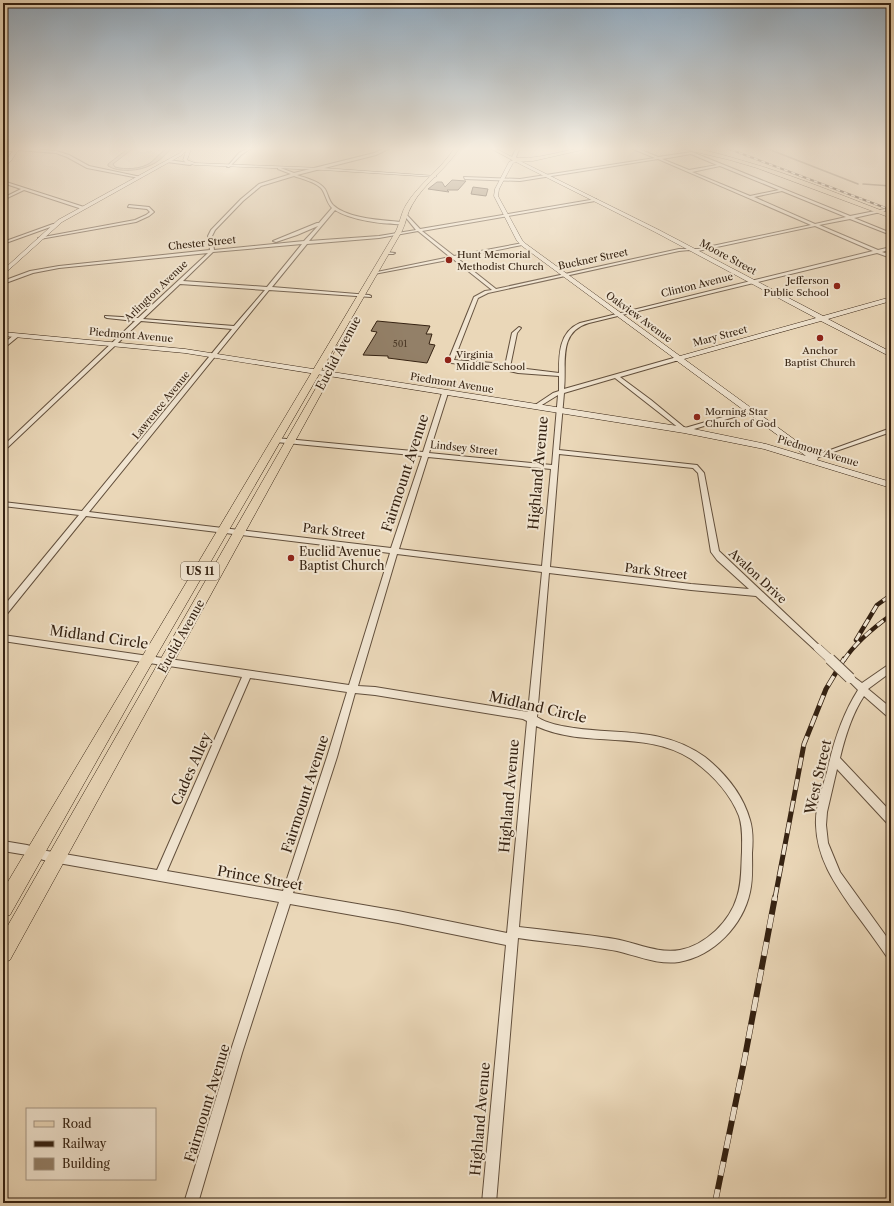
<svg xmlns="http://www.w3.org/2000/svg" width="894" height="1206" viewBox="0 0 894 1206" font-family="'Libre Caslon Text',serif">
  <rect width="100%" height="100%" fill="#ead7b8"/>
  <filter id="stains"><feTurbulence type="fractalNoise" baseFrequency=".005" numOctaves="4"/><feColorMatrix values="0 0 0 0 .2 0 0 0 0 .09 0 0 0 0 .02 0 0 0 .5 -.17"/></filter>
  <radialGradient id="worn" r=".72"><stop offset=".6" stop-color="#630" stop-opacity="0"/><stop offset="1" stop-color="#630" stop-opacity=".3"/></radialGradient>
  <!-- green -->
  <path fill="#cbb89c" stroke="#806d57" d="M130 147H135L113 164 115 167C125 170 141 169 150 163 157 158 164 147 173 147 167 153 159 162 151 165 140 171 119 173 108 166V164Z"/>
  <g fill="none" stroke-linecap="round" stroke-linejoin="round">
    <!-- stream -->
    <path stroke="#7c6954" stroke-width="1.5" d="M763 147 858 184
      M863 184 891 186"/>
  </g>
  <!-- building -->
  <path fill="#938068" stroke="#352212" d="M452 180 466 181 458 190H447L449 192 428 189 437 182H442L445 187Z
    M473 187 488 189 486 196 471 194Z
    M377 321 430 326 426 334H432L429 344 435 345 427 363 388 358V356L363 355 377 332 371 331Z"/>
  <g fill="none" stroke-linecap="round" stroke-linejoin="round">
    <defs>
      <path id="street" d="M250 147H253L241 155 229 167H227L239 153Z
        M388 147H392L376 155 297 175C306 178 319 181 325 189 328 194 329 201 333 205 348 219 382 220 402 222L403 224C385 225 350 220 335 210L309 241 379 236 416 230 403 214 405 213 420 229 596 199 595 201 422 231 454 256 523 243 522 245 457 258 496 289 679 249H698L811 225 658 159 520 181 465 179 464 177 520 179 655 158 633 149 634 147 658 157 692 152 850 216 885 209V211L854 218 891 233V235L850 219 819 225 878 250 891 247V249L882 252 891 255V258L877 253 589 323C557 332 567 364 564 389L677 357 679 358V360L620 377 651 400 685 428 747 410H751V412L684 432 615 378 564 393 559 450 697 465 704 473 719 551 822 648 821 650 818 651 815 650 756 596 691 590 549 573 537 717C548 724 562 726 574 728 622 735 663 727 705 757 725 773 743 795 750 820 753 830 753 841 752 853 752 866 753 879 750 892 743 925 714 956 679 962 658 965 638 956 617 951 585 945 551 943 518 938L496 1203H482L506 945 398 923 290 904 242 1053 198 1203H184L230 1053 279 902 47 861 27 855 3 851V841L27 845 47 851 157 870 242 677 3 641V635L349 685 390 553 86 516 6 615 3 616V607L79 515 3 506V502L82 511 232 329 141 321 5 450 3 451V446L135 321 107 318 105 317V316L138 318 208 253 59 268 33 273 3 284V281L30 271 59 266 210 250 208 236 211 230 241 199 259 184 291 174 278 169V167L294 173 374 153ZM691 154 717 165 689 170 662 159ZM720 166 779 190 750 196 692 172ZM294 176C302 179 315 182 321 188 326 194 326 202 332 208L319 223H317L273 241 276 242 297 235 318 226 304 241 214 250 212 236 215 230 243 201 261 186ZM782 191 846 217 815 224 754 197ZM815 226 873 251 580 323C559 332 559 354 559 373L510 367 517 333 521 328 519 327 512 333 505 366 493 363 454 360 478 298 488 293 679 251 689 250 698 251ZM418 231 450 257 372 273 374 274 453 259 492 290 485 291 474 297 448 361 451 363 493 367 518 373 559 376V391L553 393 532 407 537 408 558 395 552 465 429 453 448 393 445 391 442 393 423 452 276 438 273 440 276 442 422 456 391 548 89 512 269 290 371 297V296L369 295 272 287 307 244 379 238ZM302 244 267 287 183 281 213 252ZM180 284 265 290 234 326 143 319ZM559 454 693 468 698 473 711 552 717 560 749 589 691 584 550 567ZM428 457 551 469 542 566 399 549ZM397 554 542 572 528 712 375 687 358 686ZM250 678 347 692 327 757 283 891 167 871ZM355 693 375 695 523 719 527 721 507 933 398 911 293 893 337 757ZM536 726C585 749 645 729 691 759 711 773 730 793 739 816 743 828 742 840 742 852 741 867 742 882 737 897 730 921 706 945 680 950 658 954 637 943 615 939 584 934 551 931 519 927Z
        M517 147H520L516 157 518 160 516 161 512 157Z
        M18 148 56 151 69 155 89 166 141 177 139 178 87 168 67 157 56 153 18 150 3 152V150Z
        M168 160 190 163 192 164 190 165 167 162Z
        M3 181 84 207 85 208 82 209 24 190 3 200V198L21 189 3 183Z
        M129 205 149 207 154 212 149 216 136 222 40 239 38 238 135 220 146 215 150 212 147 209 128 207Z
        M53 224 56 225 3 244V242Z
        M386 252 395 253 393 254H385V252Z
        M346 318 356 319 358 320C356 322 348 321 346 319Z
        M15 334 20 335 3 349V344Z
        M891 428V432L816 458H812L811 457Z
        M891 663V672L868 689 891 708V718L888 717 864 696C852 714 845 737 840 758L891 812V824L887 823 837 769 827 812 826 825 828 843 840 872 891 943V959L887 957C876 941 865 926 853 910 835 884 817 859 816 825 815 808 822 789 827 772 833 744 842 715 858 690L846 678 847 675 850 674 862 683Z"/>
      <path id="secondary" d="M16 147H20L11 161 3 167V164Z
        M185 147H189L191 149 187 160 195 163 323 168 437 176 435 177 323 170 195 165 186 163 183 160 186 151 182 155 62 222 3 275V270L58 220 180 153Z
        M516 159 659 230 823 316 891 297V301L828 319 891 352V357L821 321 684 359 817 456 818 458 817 460 891 482V488L764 449 684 433 185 353 3 336V332L185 349 684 427 766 444 806 456 677 361H674V358L522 246 517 241 494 196 495 189 509 162ZM516 162 655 232 816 318 680 356 526 244 522 240 498 196 499 189 513 163Z"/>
      <path id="primary" d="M455 147H460C447 169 424 183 412 205 407 213 406 223 402 231L144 677 10 915 3 917V890L396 231C400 223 401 213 406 205 419 183 442 169 455 147Z
        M488 147C499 147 508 158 519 158 545 159 570 147 595 147L533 161 516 162Z
        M675 147C699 147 723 155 747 162 796 176 843 196 891 214V218L757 168 730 160Z
        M342 342 346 345 332 374 10 960 3 963V934L324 374 338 345Z"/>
    </defs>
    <!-- street casing -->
    <use href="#street" stroke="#624f3c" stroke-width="2"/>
    <!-- secondary casing -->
    <use href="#secondary" stroke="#352212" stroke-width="1"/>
    <!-- primary casing -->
    <use href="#primary" stroke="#352212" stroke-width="1"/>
    <!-- street -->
    <use href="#street" fill="#f1e5d1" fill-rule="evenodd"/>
    <!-- secondary -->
    <use href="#secondary" fill="#f1e5d1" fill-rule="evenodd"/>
    <!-- primary -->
    <use href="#primary" fill="#ead7b8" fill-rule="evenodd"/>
    <defs>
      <path id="rail-far3" d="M724 147 891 210"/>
      <path id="rail-far2" d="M856 640 877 605 891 595
        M844 660C856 642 873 628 891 615"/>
      <path id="rail-far1" d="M775 898 804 744 826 689 844 659"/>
      <path id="rail" d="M715 1203 744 1062 775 897"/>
    </defs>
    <!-- rail-far3 casing -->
    <use href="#rail-far3" stroke="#352212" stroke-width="2"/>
    <!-- rail-far2 casing -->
    <use href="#rail-far2" stroke="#352212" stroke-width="4.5"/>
    <!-- rail-far1 casing -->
    <use href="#rail-far1" stroke="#352212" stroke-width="5"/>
    <!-- rail casing -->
    <use href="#rail" stroke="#352212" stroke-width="6"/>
    <!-- rail-far3 -->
    <use href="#rail-far3" stroke="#f1e5d1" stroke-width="1.5" stroke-dasharray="4" stroke-linecap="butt"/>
    <!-- rail-far2 -->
    <use href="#rail-far2" stroke="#f1e5d1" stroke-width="3" stroke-dasharray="8" stroke-linecap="butt"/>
    <!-- rail-far1 -->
    <use href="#rail-far1" stroke="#f1e5d1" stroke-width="3.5" stroke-dasharray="11" stroke-linecap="butt"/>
    <!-- rail -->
    <use href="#rail" stroke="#f1e5d1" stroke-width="5" stroke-dasharray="14" stroke-linecap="butt"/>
    <defs>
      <path id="street-bridge-far1" d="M818 648 831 660"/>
      <path id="street-bridge" d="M830 659 850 678"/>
    </defs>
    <!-- street-bridge-far1 casing -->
    <use href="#street-bridge-far1" stroke="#624f3c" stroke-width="9" stroke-linecap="butt"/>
    <!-- street-bridge casing -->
    <use href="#street-bridge" stroke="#624f3c" stroke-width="12" stroke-linecap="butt"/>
    <!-- street-bridge-far1 -->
    <use href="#street-bridge-far1" stroke="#f1e5d1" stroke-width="8"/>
    <!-- street-bridge -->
    <use href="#street-bridge" stroke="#f1e5d1" stroke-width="10"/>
  </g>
  <!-- sky -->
  <linearGradient id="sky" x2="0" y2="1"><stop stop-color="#90a9be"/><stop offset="0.47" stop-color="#f6eddf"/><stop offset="1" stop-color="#f6eddf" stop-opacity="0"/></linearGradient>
  <rect width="894" height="316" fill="url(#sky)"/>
  <!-- markers -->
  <g fill="#8f2418" stroke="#f1e5d1" stroke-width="1.5">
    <circle cx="449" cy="260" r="4"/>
    <circle cx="837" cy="286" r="4"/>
    <circle cx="820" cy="338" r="4"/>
    <circle cx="448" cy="360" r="4"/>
    <circle cx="697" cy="417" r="4"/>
    <circle cx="291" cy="558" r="4"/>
  </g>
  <g text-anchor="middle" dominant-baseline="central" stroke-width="4" stroke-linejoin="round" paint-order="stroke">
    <!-- far-number labels -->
    <g font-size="9" fill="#4c3a28">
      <text x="400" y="343">501</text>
    </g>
    <!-- far-street labels -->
    <g font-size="10" fill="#352212" stroke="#f1e5d1">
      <text transform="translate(202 243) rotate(-6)">Chester Street</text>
      <text transform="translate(728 257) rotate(28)">Moore Street</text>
      <text transform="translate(593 259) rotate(-12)">Buckner Street</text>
      <text transform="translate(697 285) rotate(-14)">Clinton Avenue</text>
      <text transform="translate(156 291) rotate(-44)">Arlington Avenue</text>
      <text transform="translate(639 317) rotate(36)">Oakview Avenue</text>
      <text transform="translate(131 335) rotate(5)">Piedmont Avenue</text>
      <text transform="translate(720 336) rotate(-15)">Mary Street</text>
      <text transform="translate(452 383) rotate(9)">Piedmont Avenue</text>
      <text transform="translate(161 405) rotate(-51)">Lawrence Avenue</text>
      <text transform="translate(464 448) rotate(6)">Lindsey Street</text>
      <text transform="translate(818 451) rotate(17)">Piedmont Avenue</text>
    </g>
    <!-- far-poi labels -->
    <g font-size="10" fill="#352212" stroke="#f1e5d1" text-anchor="start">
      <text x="457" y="254">Hunt Memorial<tspan x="457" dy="12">Methodist Church</tspan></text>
      <text x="829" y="280" text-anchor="end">Jefferson<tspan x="829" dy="12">Public School</tspan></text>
      <text x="820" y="350" text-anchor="middle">Anchor<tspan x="820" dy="12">Baptist Church</tspan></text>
      <text x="456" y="354">Virginia<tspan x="456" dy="12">Middle School</tspan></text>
      <text x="705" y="411">Morning Star<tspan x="705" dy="12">Church of God</tspan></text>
    </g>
    <!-- shield labels -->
    <rect fill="#f1e5d1" stroke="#6d5c4b" stroke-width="1" x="181" y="562" width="38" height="18" rx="3"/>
    <g font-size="11" font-weight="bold" fill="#352212">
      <text x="200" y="571">US 11</text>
    </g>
    <!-- street labels -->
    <g font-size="12" fill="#352212" stroke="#f1e5d1">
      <text transform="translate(338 353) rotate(-62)">Euclid Avenue</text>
      <text transform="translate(334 531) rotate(7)">Park Street</text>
      <text transform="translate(656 571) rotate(7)">Park Street</text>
      <text transform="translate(758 576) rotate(43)">Avalon Drive</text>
      <text transform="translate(181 636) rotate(-61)">Euclid Avenue</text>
    </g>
    <!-- poi labels -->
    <g font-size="12" fill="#352212" stroke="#f1e5d1" text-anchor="start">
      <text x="299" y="551">Euclid Avenue<tspan x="299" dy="14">Baptist Church</tspan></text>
    </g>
    <!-- near-street labels -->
    <g font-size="14" fill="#352212" stroke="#f1e5d1">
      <text transform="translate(405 473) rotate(-72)">Fairmount Avenue</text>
      <text transform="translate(538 473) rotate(-85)">Highland Avenue</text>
      <text transform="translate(99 637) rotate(8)">Midland Circle</text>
      <text transform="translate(538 707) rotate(13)">Midland Circle</text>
      <text transform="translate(191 769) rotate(-66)">Cades Alley</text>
      <text transform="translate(818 777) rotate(-77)">West Street</text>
      <text transform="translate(305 794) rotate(-72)">Fairmount Avenue</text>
      <text transform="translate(509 796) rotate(-85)">Highland Avenue</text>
      <text transform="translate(260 878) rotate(10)">Prince Street</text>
      <text transform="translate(207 1103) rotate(-73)">Fairmount Avenue</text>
      <text transform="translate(480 1119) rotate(-85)">Highland Avenue</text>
    </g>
  </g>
  <!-- margin -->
  <rect width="894" height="1206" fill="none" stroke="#ead7b8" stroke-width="16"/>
  <rect x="4" y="4" width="886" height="1198" fill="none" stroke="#352212" stroke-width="2"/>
  <rect x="8" y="8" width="878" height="1190" fill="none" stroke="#352212"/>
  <!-- legend -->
  <rect x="26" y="1108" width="130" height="72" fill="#f1e5d1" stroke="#a69785"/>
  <rect x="34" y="1121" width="20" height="6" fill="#ead7b8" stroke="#a69785"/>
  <text x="62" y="1128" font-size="12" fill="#352212">Road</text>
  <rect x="34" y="1141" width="20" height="6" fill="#352212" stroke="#a69785"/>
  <text x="62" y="1148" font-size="12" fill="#352212">Railway</text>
  <rect x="34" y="1158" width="20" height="12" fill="#938068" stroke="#a69785"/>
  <text x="62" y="1168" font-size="12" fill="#352212">Building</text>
  <rect width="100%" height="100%" filter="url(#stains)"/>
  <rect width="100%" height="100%" fill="url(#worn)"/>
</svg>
